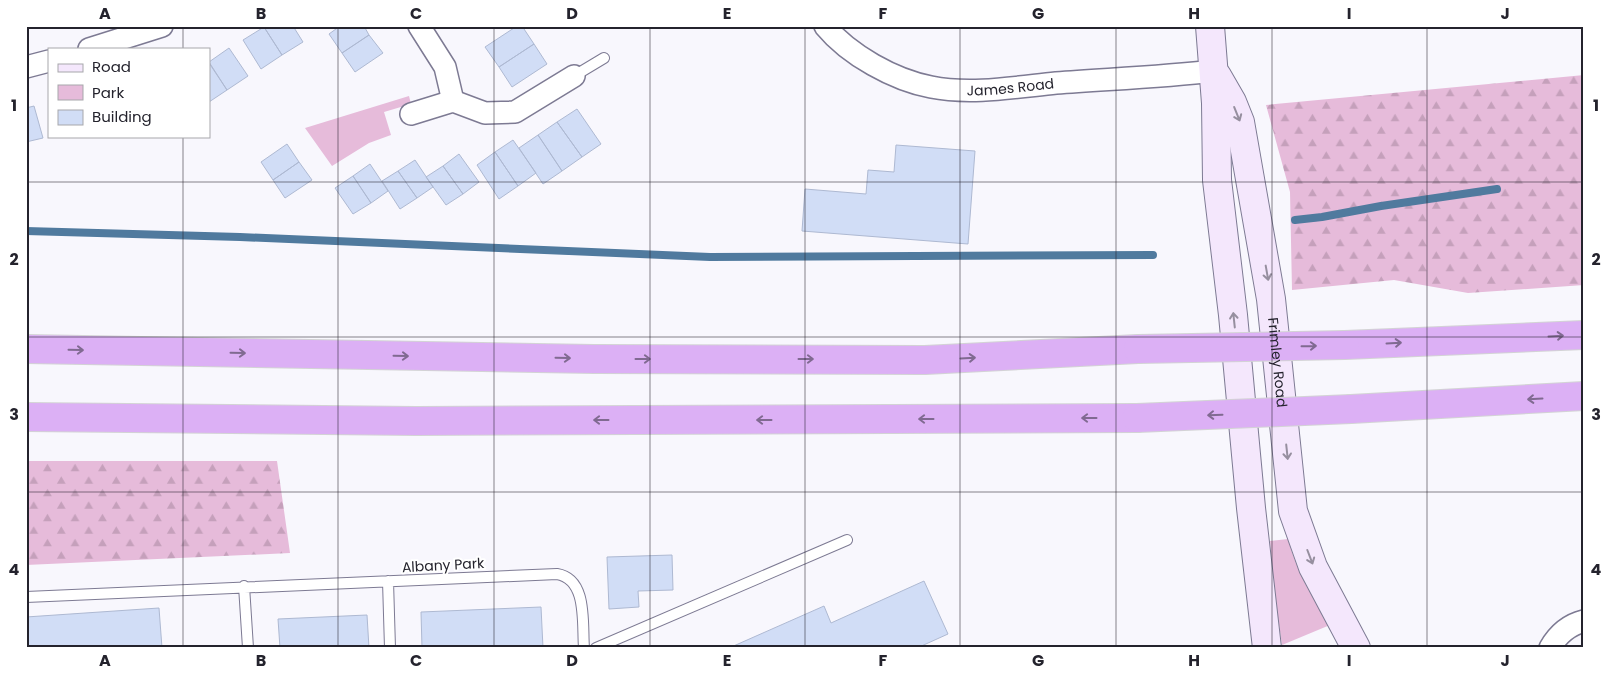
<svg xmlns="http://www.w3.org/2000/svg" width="1610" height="674" viewBox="0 0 1610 674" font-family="Poppins,sans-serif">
  <defs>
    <pattern id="forest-firs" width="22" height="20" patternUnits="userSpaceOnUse" patternTransform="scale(1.25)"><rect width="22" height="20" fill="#e6bbda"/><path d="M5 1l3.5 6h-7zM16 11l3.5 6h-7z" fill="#c5a0bb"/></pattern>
  </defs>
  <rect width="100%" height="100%" fill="#f8f7fd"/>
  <!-- green -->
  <path fill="#e6bbda" d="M409 96 411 104 384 112 391 135 369 143 332 166 305 128Z
    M1288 539C1296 570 1312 598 1330 625L1282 645 1275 597 1270 541Z"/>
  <!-- forest -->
  <path fill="url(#forest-firs)" d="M1584 75V285L1468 293 1394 280 1292 290 1290 192 1266 105Z
    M26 461H277L290 553 26 565Z"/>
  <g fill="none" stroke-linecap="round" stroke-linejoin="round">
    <!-- stream -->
    <path stroke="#507a9e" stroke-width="8" d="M1295 220 1322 217 1381 206 1497 189
      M26 231 240 237 710 257 1153 255"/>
  </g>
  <!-- building -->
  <path fill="#d1ddf6" stroke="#aeb9d2" d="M293 26 303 42 282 55 264 27Z
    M340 26H364L369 35 342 53 329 34Z
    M517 26H522L534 44 499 67 485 47Z
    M264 27 282 55 261 69 243 40Z
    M369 35 383 53 355 72 342 53Z
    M534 44 547 64 512 87 499 67Z
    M229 48 248 76 227 90 209 62Z
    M209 63 227 90 209 102Z
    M34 106 43 138 26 142V108Z
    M577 109 601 144 582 157 557 122Z
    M557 122 582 157 562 171 538 135Z
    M538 135 562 171 543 184 519 148Z
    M513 140 536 173 518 186 495 152Z
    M287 144 299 162 273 180 261 162Z
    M896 145 975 151 968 244 802 231 805 189 866 194 868 170 894 172Z
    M495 152 518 186 499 199 477 165Z
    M459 154 479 182 463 194 443 166Z
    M415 160 433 187 417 198 398 171Z
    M299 162 312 180 285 198 273 180Z
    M370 164 388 191 371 203 353 176Z
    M443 166 463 194 446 205 426 177Z
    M398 171 417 198 400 209 382 181Z
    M353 176 371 203 353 214 335 188Z
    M672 555 673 590 638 591 639 607 609 609 607 557Z
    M924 581 948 634 917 648H729L824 606 831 623Z
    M541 607 543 648H422L421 612Z
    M159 608 162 648H26V617Z
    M367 615 369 648H280L278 619Z"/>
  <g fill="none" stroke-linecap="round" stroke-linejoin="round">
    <defs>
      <path id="service" d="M574 76 604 58
        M388 581 390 648
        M244 586 248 648
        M26 597 557 574C588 579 582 624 584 648
        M596 648 847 540"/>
      <g id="minor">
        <path d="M419 26 445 67 453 101"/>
        <path id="s1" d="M825 26C849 55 894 80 931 87 971 95 1016 87 1056 83 1109 79 1162 77 1214 71"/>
        <path d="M89 49 162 26"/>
        <path d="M26 67 49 61"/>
        <path d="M411 114 453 101 485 113 515 112 574 76"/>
        <path d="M1550 648C1558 634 1568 625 1584 621"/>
      </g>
      <g id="secondary">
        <path d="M1210 26 1216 103 1217 180 1233 315 1251 508 1267 648"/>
        <path id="s2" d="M1217 76 1232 102 1240 122 1271 299 1293 511 1313 567 1356 648"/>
      </g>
      <path id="motorway" d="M1345 345 1584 335
        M26 349 594 359 925 360 1138 349
        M1351 409 1584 396
        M26 417 416 421 1137 418"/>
    </defs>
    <!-- service casing -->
    <use href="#service" stroke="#7d7a93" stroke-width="12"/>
    <!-- minor casing -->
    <use href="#minor" stroke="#7d7a93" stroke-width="24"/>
    <!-- secondary casing -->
    <use href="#secondary" stroke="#7d7a93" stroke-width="30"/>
    <!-- motorway casing -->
    <use href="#motorway" stroke="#d3d3d5" stroke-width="30"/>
    <!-- service -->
    <use href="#service" stroke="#fff" stroke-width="10"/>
    <!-- minor -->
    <use href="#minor" stroke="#fff" stroke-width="21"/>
    <!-- secondary -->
    <use href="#secondary" stroke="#f4e7fc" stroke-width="28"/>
    <!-- motorway -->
    <use href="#motorway" stroke="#dcb0f5" stroke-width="28"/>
    <defs>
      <path id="motorway-bridge" d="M1138 349 1345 345
        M1137 418 1351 409"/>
    </defs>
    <!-- motorway-bridge casing -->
    <use href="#motorway-bridge" stroke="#d3d3d5" stroke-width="30" stroke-linecap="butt"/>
    <!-- motorway-bridge -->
    <use href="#motorway-bridge" stroke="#dcb0f5" stroke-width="28"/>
  </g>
  <!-- one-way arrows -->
  <defs><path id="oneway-shaft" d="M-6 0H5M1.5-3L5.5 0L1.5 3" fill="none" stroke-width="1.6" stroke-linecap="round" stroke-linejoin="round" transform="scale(1.25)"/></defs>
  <g stroke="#968f9f">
    <use href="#oneway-shaft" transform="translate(1237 114) rotate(68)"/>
    <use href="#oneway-shaft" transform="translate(1267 273) rotate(80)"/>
    <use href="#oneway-shaft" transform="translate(1234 320) rotate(-96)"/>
    <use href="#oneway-shaft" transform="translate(1287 452) rotate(84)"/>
    <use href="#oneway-shaft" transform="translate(1310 557) rotate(69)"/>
  </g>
  <g stroke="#806a91">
    <use href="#oneway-shaft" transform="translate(1556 336) rotate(-3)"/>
    <use href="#oneway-shaft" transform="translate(1394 343) rotate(-3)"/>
    <use href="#oneway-shaft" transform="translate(1309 346) rotate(-1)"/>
    <use href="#oneway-shaft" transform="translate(76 350) rotate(1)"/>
    <use href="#oneway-shaft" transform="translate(238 353) rotate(1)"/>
    <use href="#oneway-shaft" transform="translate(401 356) rotate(1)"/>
    <use href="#oneway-shaft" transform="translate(563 358) rotate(1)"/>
    <use href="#oneway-shaft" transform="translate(968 358) rotate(-3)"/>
    <use href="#oneway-shaft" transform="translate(643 359)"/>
    <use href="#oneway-shaft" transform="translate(806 359)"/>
    <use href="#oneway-shaft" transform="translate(1535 399) rotate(177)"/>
    <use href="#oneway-shaft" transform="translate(1215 415) rotate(178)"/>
    <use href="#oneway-shaft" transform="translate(1089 418) rotate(180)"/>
    <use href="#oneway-shaft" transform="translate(926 419) rotate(180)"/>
    <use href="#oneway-shaft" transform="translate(601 420) rotate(180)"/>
    <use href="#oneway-shaft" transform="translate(764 420) rotate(180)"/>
  </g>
  <!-- grid -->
  <path fill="none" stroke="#24232d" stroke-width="1" stroke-opacity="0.55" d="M183 26V49M338 26V648M494 26V648M650 26V648M805 26V648M960 26V648M1116 26V648M1272 26V648M1427 26V648M183 136V648M26 182H1584M26 337H1584M26 492H1584"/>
  <g text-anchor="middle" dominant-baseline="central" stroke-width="4" stroke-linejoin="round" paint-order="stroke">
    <!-- street labels -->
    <g font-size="14" fill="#24232d" stroke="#fff">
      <text stroke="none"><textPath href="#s1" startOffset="204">James Road</textPath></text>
      <text stroke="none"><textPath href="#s2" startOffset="295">Frimley Road</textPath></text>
      <text transform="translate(443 565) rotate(-3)">Albany Park</text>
    </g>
  </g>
  <!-- border -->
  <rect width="1610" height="674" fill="none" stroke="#ffffff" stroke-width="55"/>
  <!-- legend -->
  <rect x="48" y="48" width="162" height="90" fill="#ffffff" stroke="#a7a7ab"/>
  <rect x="58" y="64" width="25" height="8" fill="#f4e7fc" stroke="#a7a7ab"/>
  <text x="92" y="72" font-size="15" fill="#24232d">Road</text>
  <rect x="58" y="85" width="25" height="15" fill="#e6bbda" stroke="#a7a7ab"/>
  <text x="92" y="98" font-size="15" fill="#24232d">Park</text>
  <rect x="58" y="110" width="25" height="15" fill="#d1ddf6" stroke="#a7a7ab"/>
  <text x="92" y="122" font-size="15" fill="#24232d">Building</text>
  <rect x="28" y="28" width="1554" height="618" fill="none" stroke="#24232d" stroke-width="2"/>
  <g font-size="16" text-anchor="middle" font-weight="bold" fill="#24232d">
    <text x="105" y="19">A</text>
    <text x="261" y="19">B</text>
    <text x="416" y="19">C</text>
    <text x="572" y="19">D</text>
    <text x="727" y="19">E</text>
    <text x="883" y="19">F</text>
    <text x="1038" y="19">G</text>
    <text x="1194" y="19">H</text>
    <text x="1349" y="19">I</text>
    <text x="1505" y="19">J</text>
    <text x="14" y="111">1</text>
    <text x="1596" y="111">1</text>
    <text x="14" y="265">2</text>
    <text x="1596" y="265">2</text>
    <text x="14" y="420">3</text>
    <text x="1596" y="420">3</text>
    <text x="14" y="575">4</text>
    <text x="1596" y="575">4</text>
    <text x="105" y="666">A</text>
    <text x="261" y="666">B</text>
    <text x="416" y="666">C</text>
    <text x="572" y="666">D</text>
    <text x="727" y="666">E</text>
    <text x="883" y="666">F</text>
    <text x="1038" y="666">G</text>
    <text x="1194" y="666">H</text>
    <text x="1349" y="666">I</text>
    <text x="1505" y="666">J</text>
  </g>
</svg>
